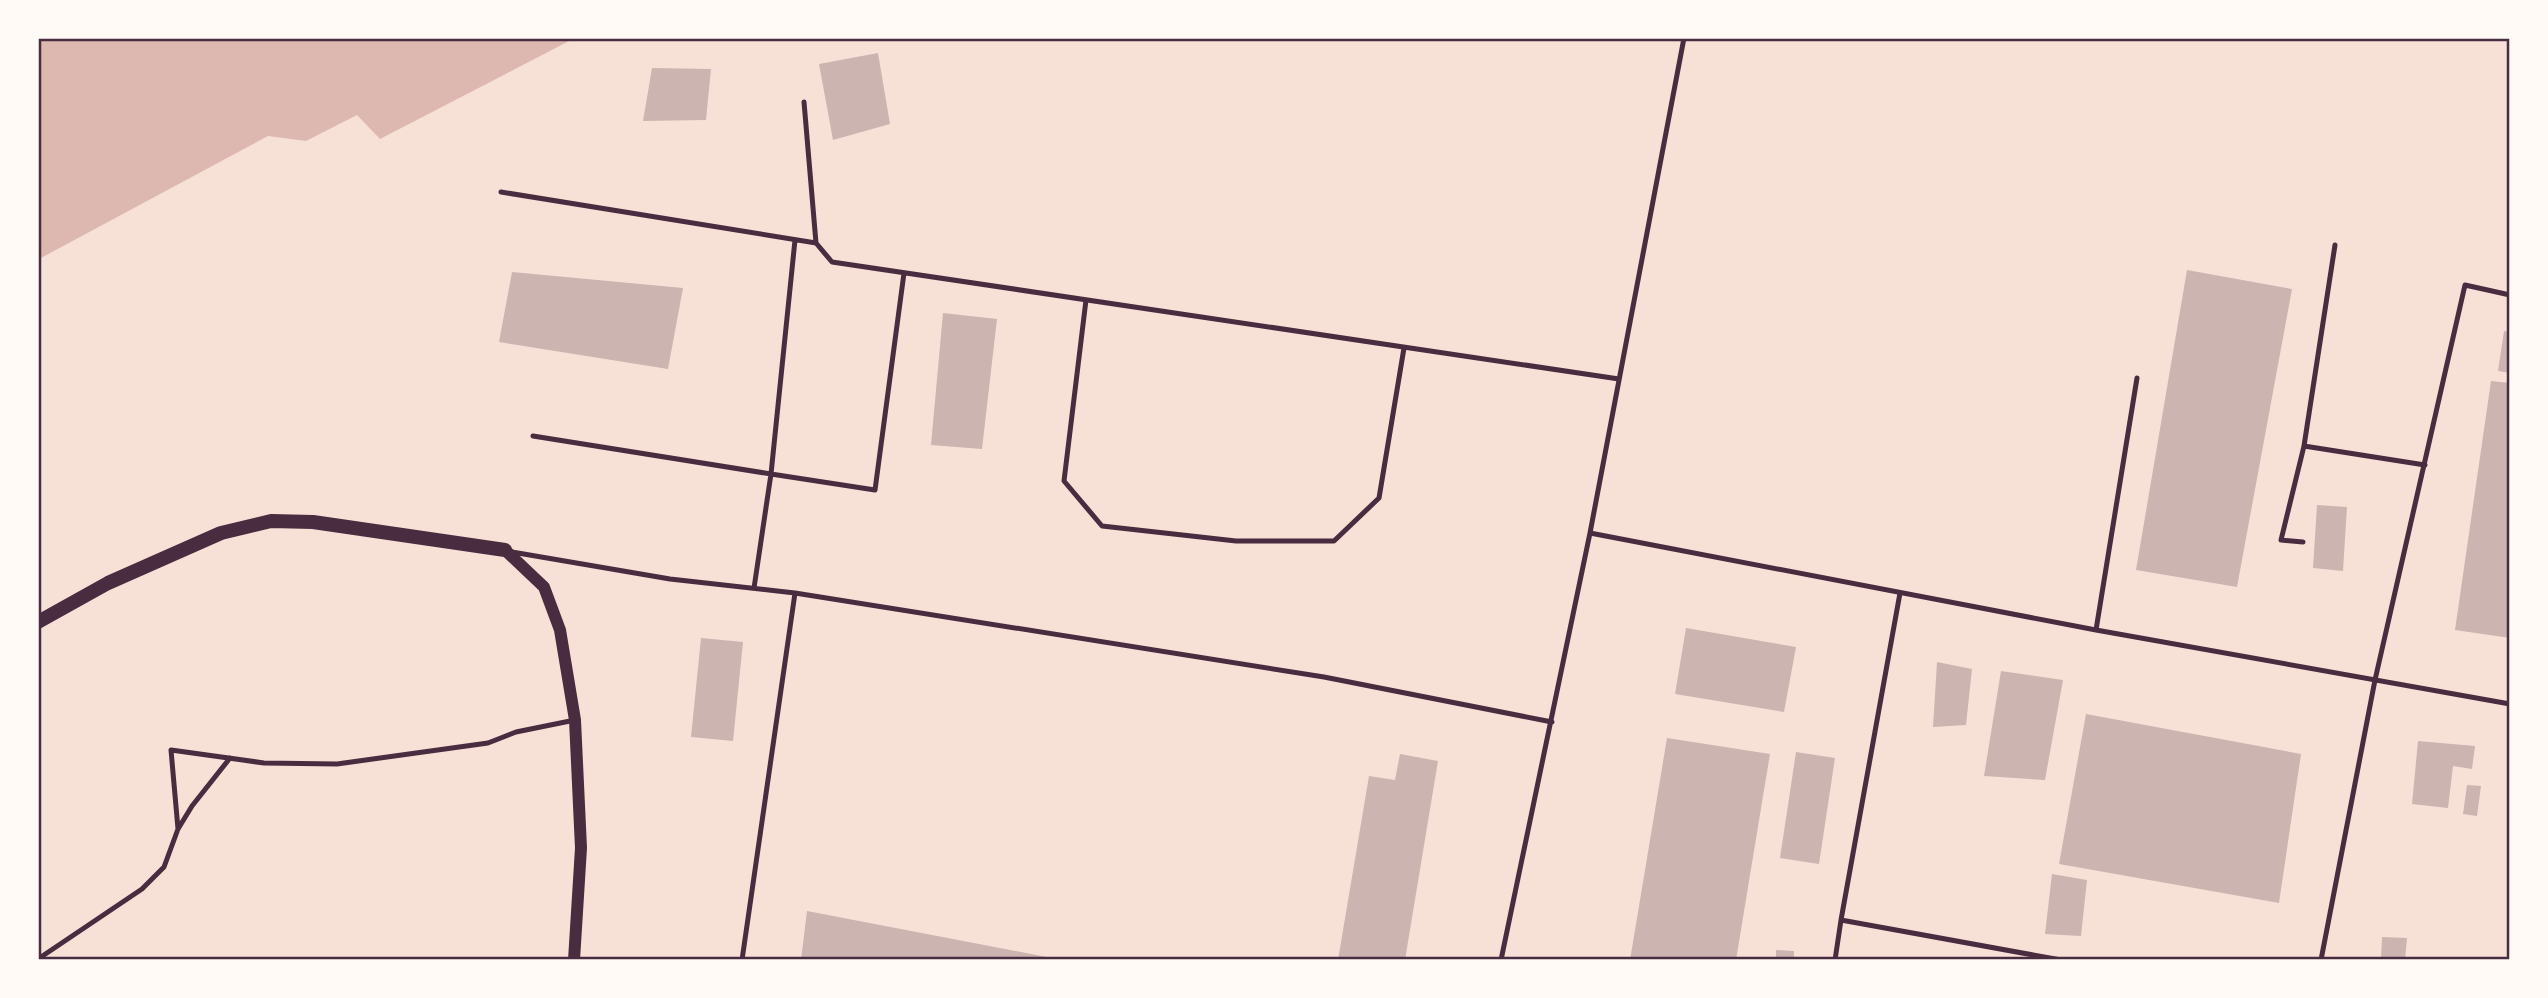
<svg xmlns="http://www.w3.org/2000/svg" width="2548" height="998" viewBox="0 0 2548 998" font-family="Quicksand,sans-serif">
  <rect width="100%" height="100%" fill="#f7e1d7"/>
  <!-- water -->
  <path fill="#dcb8b0" d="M39 38H573V39L380 139 357 115 306 141 268 136 39 259Z"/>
  <!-- building -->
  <path fill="#ccb4b1" d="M878 53 890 124 833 140 819 64Z
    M652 68 711 69 706 120 643 121Z
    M2187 270 2292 289 2237 587 2136 570Z
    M512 272 683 288 668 369 499 342Z
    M943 313 997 319 982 449 931 445Z
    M2504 331 2510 332V373L2498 371Z
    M2491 381 2510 383V638L2455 630Z
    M2317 505 2347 507 2343 571 2313 568Z
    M1686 628 1796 647 1784 712 1675 694Z
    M701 638 743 642 733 741 691 737Z
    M1937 662 1972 669 1966 725 1933 727Z
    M2001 671 2063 680 2045 780 1984 776Z
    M2086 714 2301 754 2279 903 2059 864Z
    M1667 738 1770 754 1736 960H1630Z
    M2418 741 2475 746 2472 769 2453 766 2448 808 2412 804Z
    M1796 752 1835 758 1819 864 1780 858Z
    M1400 754 1438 761 1405 960H1338L1369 776 1395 780Z
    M2467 785 2481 786 2477 816 2463 814Z
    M2052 874 2087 880 2081 936 2045 934Z
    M807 911 1052 958V960H801Z
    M2382 937 2407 938 2405 960H2381Z
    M1776 950 1794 951V960H1776Z"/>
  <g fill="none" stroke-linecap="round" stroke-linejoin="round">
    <!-- service -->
    <path stroke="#4a2c40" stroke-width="5" d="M804 102 816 243
      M501 192 816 243 832 262 1619 379
      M2335 245 2304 446 2425 465
      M1086 300 1064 481 1102 526 1236 541H1334L1379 498 1404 348
      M533 436 771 474 795 240
      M1590 533 2096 630 2510 704
      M2303 542 2281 540 2304 446
      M512 552 670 579 795 593 1324 677 1552 722
      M754 588 771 474 875 490 904 273
      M2096 630 2137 378
      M178 829 171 750 264 763 337 764 488 743 516 732 575 720
      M1841 920 1900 593
      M38 959 142 889 164 867 178 829 192 806 230 758
      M742 960 795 593
      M1501 960 1590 533 1684 38
      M1835 960 1841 920 2061 960
      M2321 960 2375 680 2465 285 2510 295"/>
    <!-- tertiary -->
    <path stroke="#4a2c40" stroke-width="12" d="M505 550 544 587 560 630 575 720 581 848 574 960"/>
    <!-- secondary -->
    <path stroke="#4a2c40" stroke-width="14" d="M38 622 108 583 221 533 271 521 313 522 505 550"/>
  </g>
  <!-- border -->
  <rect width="2548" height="998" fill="none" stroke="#fffaf5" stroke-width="80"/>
  <rect x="40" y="40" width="2468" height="918" fill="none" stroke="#4a2c40" stroke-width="2.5"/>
</svg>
